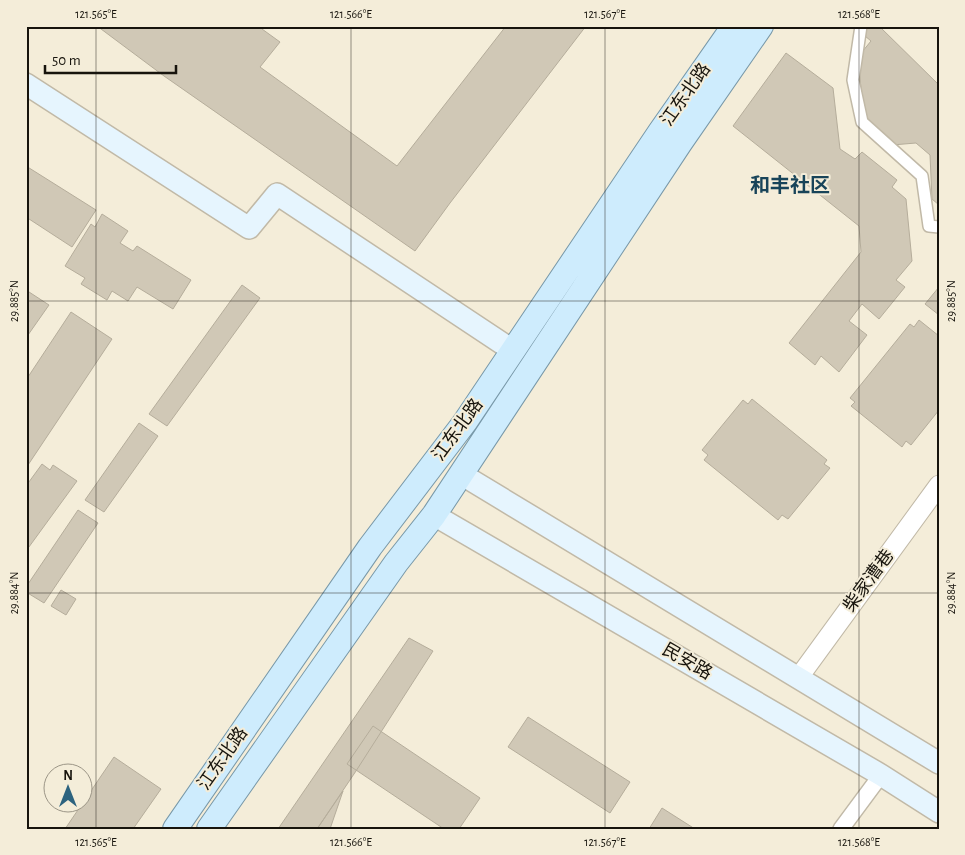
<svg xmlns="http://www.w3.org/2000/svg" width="965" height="855" viewBox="0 0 965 855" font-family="'Alegreya Sans','Noto Sans SC',sans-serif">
  <rect width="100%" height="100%" fill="#f4edd9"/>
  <!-- building -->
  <path fill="#d0c8b6" stroke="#b5ad9b" d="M97 26H263L262 29 280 42 260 67 397 166 506 26H586L450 203 415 251 164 76Z
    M853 26H879L939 85V205L932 199 930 155 916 143 892 145 864 121 858 57 871 41Z
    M786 53 833 88 840 149 855 159 862 152 897 180 892 187 906 199 912 261 896 280 905 287 879 319 862 304 849 321 867 335 839 372 821 356 815 365 789 343 861 252 859 226 733 126Z
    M26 166 96 210 72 247 26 217Z
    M102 214 128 231 120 243 133 251 137 246 191 280 173 309 137 287 128 301 112 291 107 300 81 284 85 278 65 266 91 224 95 227Z
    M242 285 260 298 167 426 149 414Z
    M939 287V315L925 304Z
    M26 290 49 305 28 335 26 334Z
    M71 312 112 339 26 468V380Z
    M919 320 939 336V410L911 445 906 441 902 447 851 406 855 402 850 398 910 324 914 327Z
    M752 399 827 460 824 464 830 468 788 519 782 515 778 520 704 460 708 455 702 450 743 400 748 404Z
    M139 423 158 436 104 512 85 500Z
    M42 464 50 470 53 465 77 481 26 551V486Z
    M78 510 98 523 44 603 26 592V587Z
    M61 590 76 599 66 615 51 606Z
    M409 638 433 651 356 771 317 829H278Z
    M528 717 630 782 610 813 508 747Z
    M373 726 480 798 459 829H444L347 764Z
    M114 757 161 789 133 829H65Z
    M343 791 330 829H317Z
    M662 808 695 829H649Z"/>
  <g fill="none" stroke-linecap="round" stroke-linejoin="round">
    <defs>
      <path id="pedestrian" d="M861 26 853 80 862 122 922 176 929 226 939 227"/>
      <path id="minor" d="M841 829 881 775"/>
      <path id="tertiary" d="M799 677 939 485"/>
      <path id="secondary" d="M26 84 249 228 277 194 512 350
        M461 474 939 763
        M434 515 881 775 939 812"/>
      <path id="primary" d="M175 829 370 547 465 422 660 132 734 26
        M209 829 396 563 434 515 680 143 761 26"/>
    </defs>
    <!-- pedestrian casing -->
    <use href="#pedestrian" stroke="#c1b9a7" stroke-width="14"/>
    <!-- minor casing -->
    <use href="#minor" stroke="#c1b9a7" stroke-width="18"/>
    <!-- tertiary casing -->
    <use href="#tertiary" stroke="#c1b9a7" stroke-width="21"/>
    <!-- secondary casing -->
    <use href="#secondary" stroke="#c1b9a7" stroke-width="24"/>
    <!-- primary casing -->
    <use href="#primary" stroke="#7898a8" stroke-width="26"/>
    <!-- pedestrian -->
    <use href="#pedestrian" stroke="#fff" stroke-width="11"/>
    <!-- minor -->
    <use href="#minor" stroke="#fff" stroke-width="15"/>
    <!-- tertiary -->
    <use href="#tertiary" stroke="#fff" stroke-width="19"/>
    <!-- secondary -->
    <use href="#secondary" stroke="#e6f5fe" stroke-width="21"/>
    <!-- primary -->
    <use href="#primary" stroke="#ceecfd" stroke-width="24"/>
  </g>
  <!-- ticks -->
  <path fill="none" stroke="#17140d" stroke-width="1" stroke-opacity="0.45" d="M96 26V829M351 26V829M605 26V829M859 26V829M26 301H939M26 593H939"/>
  <g text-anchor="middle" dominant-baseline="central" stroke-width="4" stroke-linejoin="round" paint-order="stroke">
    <!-- street labels -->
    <g font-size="18" fill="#17140d" stroke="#f4edd9">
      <text transform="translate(686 95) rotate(-55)">江东北路</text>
      <text transform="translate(458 430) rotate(-54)">江东北路</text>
      <text transform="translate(869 581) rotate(-54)">柴家漕巷</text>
      <text transform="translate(687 662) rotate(30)">民安路</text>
      <text transform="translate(223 759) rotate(-55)">江东北路</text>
    </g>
    <!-- quarter labels -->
    <g font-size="20" font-weight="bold" fill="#184459" stroke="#f4edd9">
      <text x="790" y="186">和丰社区</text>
    </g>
  </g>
  <!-- border -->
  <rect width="965" height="855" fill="none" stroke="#f4edd9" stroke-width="55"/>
  <!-- north arrow -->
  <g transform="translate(68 788)"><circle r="24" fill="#f4edd9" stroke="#9c9687"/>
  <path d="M0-4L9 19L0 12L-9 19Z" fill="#2d637f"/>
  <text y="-8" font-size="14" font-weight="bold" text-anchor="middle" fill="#17140d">N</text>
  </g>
  <!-- scale -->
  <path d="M45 65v8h131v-8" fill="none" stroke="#17140d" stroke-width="2.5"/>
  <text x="52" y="65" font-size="15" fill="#17140d" stroke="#f4edd9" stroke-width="4" paint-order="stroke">50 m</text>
  <rect x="28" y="28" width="910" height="800" fill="none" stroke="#17140d" stroke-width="2"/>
  <g font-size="12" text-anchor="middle" fill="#17140d">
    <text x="96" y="18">121.565°E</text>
    <text x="351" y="18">121.566°E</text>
    <text x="605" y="18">121.567°E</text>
    <text x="859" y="18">121.568°E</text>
    <text transform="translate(14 301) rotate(-90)" y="4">29.885°N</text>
    <text transform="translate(951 301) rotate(-90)" y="4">29.885°N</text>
    <text transform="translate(14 593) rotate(-90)" y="4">29.884°N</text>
    <text transform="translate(951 593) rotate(-90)" y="4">29.884°N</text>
    <text x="96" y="846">121.565°E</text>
    <text x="351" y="846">121.566°E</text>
    <text x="605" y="846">121.567°E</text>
    <text x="859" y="846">121.568°E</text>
  </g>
</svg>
